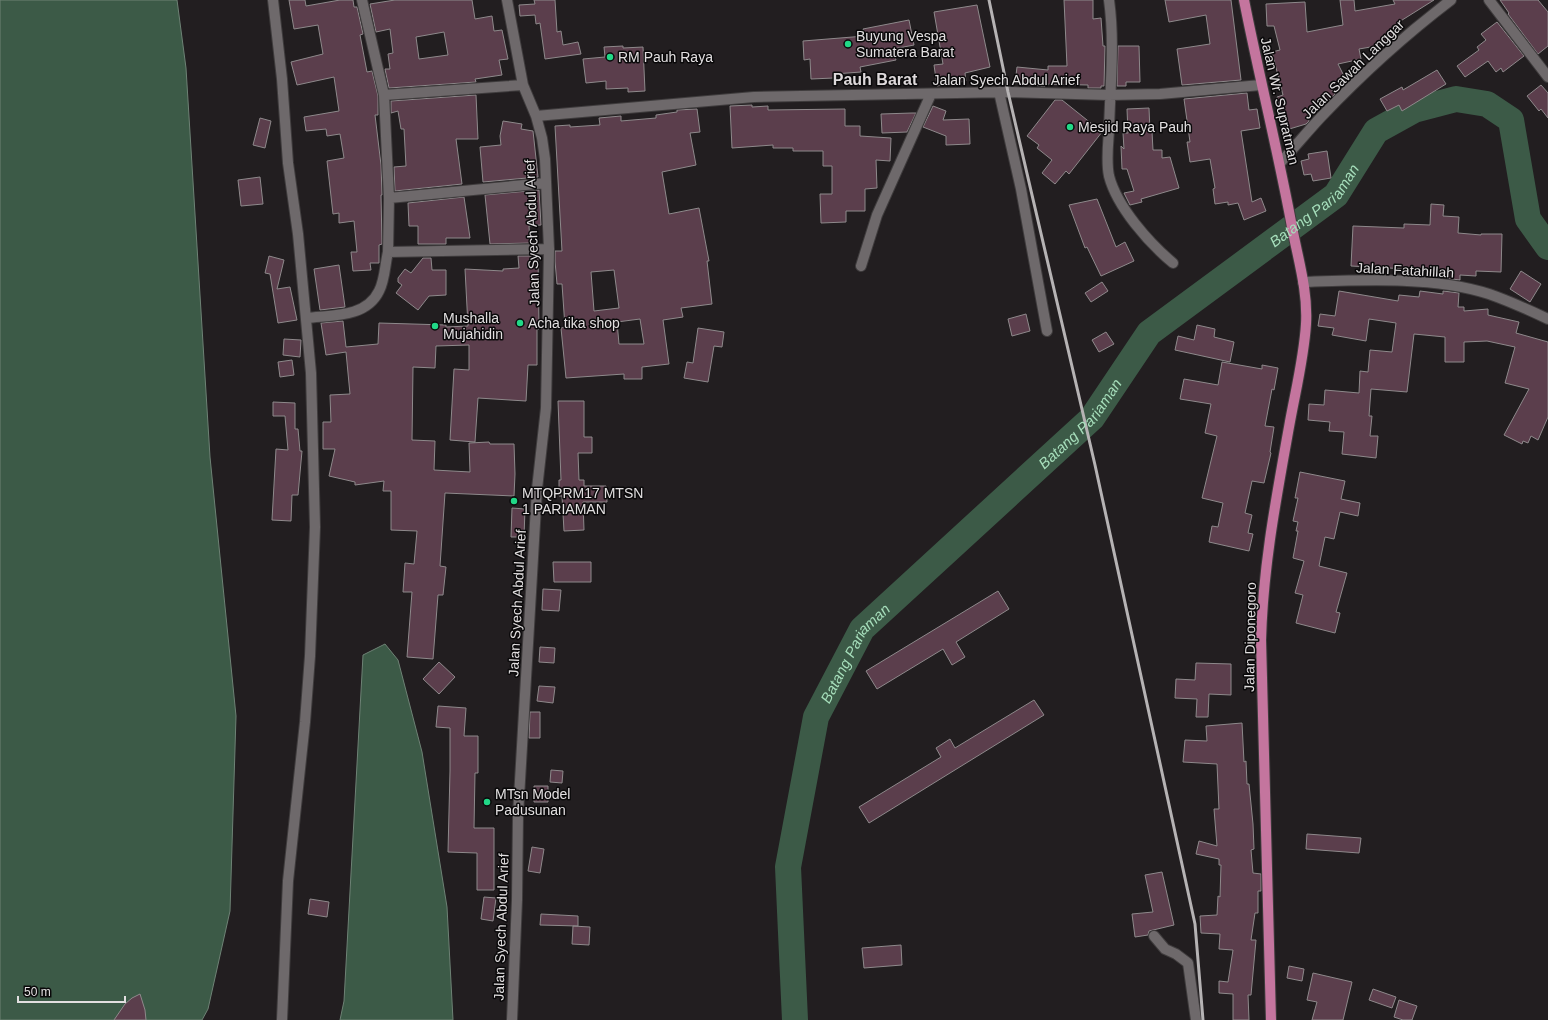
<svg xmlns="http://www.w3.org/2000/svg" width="1548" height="1020" viewBox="0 0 1548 1020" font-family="Helvetica,sans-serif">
  <rect width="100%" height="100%" fill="#221e20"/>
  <!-- water -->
  <path fill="#3c5a47" stroke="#6e8275" d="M0 0H177L186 68 210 457 236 716 230 911 208 1009 202 1020H0Z
    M385 644 398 660 422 752 447 907 453 1020H340L344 1001 363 655Z"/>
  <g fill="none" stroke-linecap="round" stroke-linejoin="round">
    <!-- river -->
    <path stroke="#3c5a47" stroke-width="26" id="s1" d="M795 1020 788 867 816 717 862 629 1092 418 1149 333 1336 195 1376 131 1414 110 1456 99 1487 104 1511 120 1528 219 1548 247"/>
  </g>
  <!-- building -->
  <path fill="#5b3e4c" stroke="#8e898b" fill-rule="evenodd" d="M289 0H305L306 6 340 0H353L354 7H357L363 34 360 35 367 72 372 71 378 96V115H375L381 165 382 195H381L382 244 379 245V263H370L371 270 353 271 351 252H357L354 221 339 223V213L333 214 327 161 344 158 340 134 327 136 326 129 306 131 304 117 339 111 334 77 297 85 291 62 323 54 318 25 294 29Z
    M395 0H472L475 19 492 16 494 31 502 30 508 59 499 60 502 75 475 79 476 82 389 88 385 69H390L388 54 393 53 390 29 376 32 370 4ZM444 32 448 55 419 59 416 37Z
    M534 0H555L557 32 561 31 563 45 578 42 581 54 545 59 540 23 536 24 535 15 520 16 519 5 535 4Z
    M1064 0H1093V19L1101 18 1103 46H1105L1104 86H1101V88H1088V85L1043 84 1045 87 1041 86 1015 83 1017 67 1048 70V66H1067Z
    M1165 0H1231L1241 80 1182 85 1177 49 1210 44 1206 15 1169 22Z
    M1340 0H1354L1355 11 1395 4 1393 0H1434L1399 22 1403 29 1387 39 1388 44 1359 49 1361 59 1338 64 1346 80 1331 89 1335 94 1323 106 1308 117 1309 121 1306 124 1286 130 1277 97 1283 95 1272 52 1280 50 1274 26H1267L1266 4 1305 2 1307 32 1343 25Z
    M1500 0H1538L1548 12V46L1538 54 1508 14 1509 13Z
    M977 5 990 67 965 73 966 81 937 86 934 65 943 64 934 12Z
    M909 20 914 45 893 49 896 60 860 67 861 72 834 74V78L811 79 810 59 804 60 803 41 865 36 863 29Z
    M1497 22 1524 56 1503 72 1501 68 1496 72 1488 61 1465 77 1457 66 1479 50 1477 47 1486 40 1481 34Z
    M623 46V48L643 47 645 91 628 92V88L606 89V81L586 83 583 59 605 57 604 47Z
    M1118 46H1139L1140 82H1126V86H1117Z
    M1437 70 1446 84 1402 111 1399 105 1387 111 1380 99 1402 87 1403 90Z
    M1541 85 1548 93V118L1541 109 1539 111 1527 96Z
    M1247 93 1249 110 1257 109 1260 128 1241 131 1252 202 1261 198 1266 211 1244 220 1238 203 1228 205V202L1215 204 1213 189 1215 188 1210 159 1190 162 1187 142H1190L1184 99Z
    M476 95 478 139H456L462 184 395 191 394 167 406 166 404 129H401L398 111 391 113V101Z
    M1055 100H1062L1102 132 1069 174 1066 171 1055 184 1042 173 1052 160 1037 148 1039 145 1027 136Z
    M752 105V107L768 106V110L845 109V126H860V136L891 138 890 161 876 160 877 188 865 189V211H846V222L821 223 820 194H832V166H823V151H793V148H773V145L732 148 730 106Z
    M933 106 946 111 943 120 969 119 970 144 946 145V136L923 127Z
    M1149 108 1150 132H1152L1153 150H1162V158L1170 157 1179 188 1141 199 1142 202 1130 205 1124 193 1134 191 1127 169H1122L1121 146 1124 149 1123 133H1128L1127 109Z
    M697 109 700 132 690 133 696 165 662 172 669 214 699 208 709 261H707L712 304 681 308 683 317 663 320 669 364 642 367V379H624V374L566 378 561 328 565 327 562 284H557L555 261V251H562L555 126 570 125V127L600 125 599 118 621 116V121L656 118V115L677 112V110ZM614 270 619 308 594 311 591 272ZM640 319 644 344H619L617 322Z
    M912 113H916L907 132 882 133 881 114Z
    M260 118 271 121 265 148 253 145Z
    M503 121 522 124 521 129 533 131 538 177 483 182 480 147 501 145 500 136Z
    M1327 151 1331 178 1313 181 1311 174 1304 175 1301 161 1309 159 1308 154Z
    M260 177 263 204 241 206 238 180Z
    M539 190 541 225 529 226 530 243 490 244 485 195Z
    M464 197 470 238H446V244H418V226H409L408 203Z
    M1097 199 1116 247 1125 242 1134 261 1101 276 1087 247 1085 248 1069 205Z
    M1431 204 1444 205 1443 216 1459 217 1458 233 1481 235V234H1502L1501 272 1476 271V276L1460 275V280L1444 278 1445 271 1351 266 1353 226 1404 228V224L1430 225Z
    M269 256 284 260 277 289 290 287 297 320 278 323 270 274 265 273Z
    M518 256H538L539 329H537V365H528L526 401 478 398 475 442 450 440 454 369 469 370V345L436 346 435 368 413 367 412 440 435 441 434 470 470 472 469 443 489 442 490 444H514L515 474 514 496 445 493 440 566 446 567 443 595H438L433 659 407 657 412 592H403L405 563 414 564 417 531 391 530V491H383L384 481 355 485V482L329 476 335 449H323V422H331L330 395 350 394 346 352 326 355 321 323 343 321 346 347 378 344 379 323 446 325V327L468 326 465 269 503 271V269L519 268Z
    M423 258H431L432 270H446V295L429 296 418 310 396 293 402 285 398 282V278L405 269 411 273Z
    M339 265 345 307 320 310 314 269Z
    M1521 271 1541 284 1530 302 1510 289Z
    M1102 282 1108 291 1091 302 1085 293Z
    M1339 291 1398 301 1399 295 1419 297 1420 291 1443 294V291L1459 293 1458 307H1464V311L1488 309V315L1519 322 1516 333 1548 342V417L1538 440 1531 436 1528 443 1523 441 1522 444 1504 435 1529 389 1505 383 1515 347 1487 341 1464 342V362H1445V337L1414 334 1407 392 1371 389 1369 416H1372L1370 436H1378L1376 458 1342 454 1344 432 1329 431 1330 422 1308 420 1309 404 1324 405 1325 390 1359 393 1360 371 1368 372 1370 350 1392 352 1396 323 1369 319 1366 341 1332 335 1334 328 1318 326 1320 314 1335 316Z
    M1026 314 1030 331 1012 336 1008 319Z
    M1197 325 1215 329 1214 337 1234 342 1230 362 1175 350 1178 336 1194 340Z
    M698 328 724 332 722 347 714 346 708 382 684 378 687 362 693 363Z
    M1106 332 1114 344 1099 352 1092 340Z
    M284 339 301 340 300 357 283 355Z
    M292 360 294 375 280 377 278 362Z
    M1222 362 1262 369V365L1278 368 1274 390 1272 389 1265 426 1274 427 1270 452 1271 453 1264 483 1252 481 1245 513 1252 515 1248 533 1253 534 1249 551 1209 542 1212 526 1218 527 1223 503 1202 498 1217 436 1205 433 1211 404 1180 399 1184 379 1218 385Z
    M558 401H584V437H592V453H578L579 480H584V486H606L607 502H583L584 530 564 531 562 496H559V480H561Z
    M273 402 295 403V429H298L300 451H302L298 495H292L291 521 272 520 276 449 288 450 285 416H273Z
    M1300 472 1345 481 1341 499 1360 503 1358 516 1340 512 1334 539 1325 537 1319 566 1347 573 1336 612 1340 613 1335 633 1296 623 1303 595 1295 593 1304 561 1293 558 1298 531H1296L1298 522 1293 521 1298 498H1295Z
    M512 508 525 509 524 537H511Z
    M553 562H591V582H554Z
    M543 589 561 590 559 611 542 610Z
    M998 591 1009 609 956 642 965 657 952 665 943 649 877 689 866 671Z
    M540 647 555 648 554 663 539 662Z
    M439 662 455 677 439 694 423 679Z
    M1196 663 1231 664V695L1209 694 1208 717H1196L1197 699 1175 698 1176 679 1195 680Z
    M539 686 555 687 553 703 537 701Z
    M1034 700 1044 715 869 823 859 807 941 757 936 748 950 739 955 748Z
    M438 706 466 708 464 736H478V773H475L474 828H494V890H477V853L448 852 450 771V728L436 727Z
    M530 712H540V738H529Z
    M1242 723 1244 762 1246 761 1247 784H1249L1253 824 1254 849 1251 850 1253 873 1261 874V891H1258V913H1255L1251 940H1256L1251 995H1248L1249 1020H1233V994L1219 993V981L1228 982 1233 950 1219 949 1220 934 1201 933 1200 916 1217 915 1218 896 1220 897 1221 865H1219V859L1196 854 1199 841 1217 846 1214 809H1219L1217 764 1183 762 1185 740 1207 741 1206 726Z
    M551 770 563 771 562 783 550 782Z
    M534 786H548V802H534Z
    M1307 834 1361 838 1359 853 1306 849Z
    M532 847 544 849 540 873 528 871Z
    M1162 872 1174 925 1149 931 1148 935 1135 937 1132 914 1153 912 1145 875Z
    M484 897 496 898 493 921 481 919Z
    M310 899 329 902 327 917 308 914Z
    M541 914 578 916V926L540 925Z
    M573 926 590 927 589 945 572 944Z
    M901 945 902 965 864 968 862 948Z
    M1289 966 1304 969 1302 981 1287 978Z
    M1313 973 1352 982 1343 1020H1312L1317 1002 1307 1000Z
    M1373 989 1396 997 1392 1008 1369 1000Z
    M140 994 145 1010 146 1020H114L125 1004 132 998Z
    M1399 1000 1417 1006 1412 1020H1403L1394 1017Z"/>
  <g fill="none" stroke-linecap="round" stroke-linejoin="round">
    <defs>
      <path id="minor" d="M273 0 282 79 288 163 298 234 311 373 315 527 310 656 305 722 288 881 282 1020
        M362 0 384 95
        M507 0 523 85 536 116 542 138 545 159 549 249 546 408 537 489 518 815 517 900 512 1020
        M1109 0C1115 43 1110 87 1109 131 1108 145 1106 162 1109 176 1117 207 1149 243 1173 263
        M1489 0 1548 77
        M999 92 1021 189 1047 331
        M536 116 754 97 1008 92 1109 95 1160 94 1261 85
        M1280 163C1294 148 1307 132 1321 117 1361 75 1405 35 1451 0
        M546 183 389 198 388 252 549 249
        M389 198 384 95 523 85
        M861 266 877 215 931 94
        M1303 282C1361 280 1433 276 1489 294 1509 301 1529 310 1548 319
        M307 318C331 315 366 318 379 291 385 280 385 264 388 252
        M1154 936 1165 949 1176 954 1188 963 1196 1020"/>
      <path id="major" d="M1244 0C1259 76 1278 151 1292 227 1298 259 1308 291 1306 324 1304 358 1295 393 1289 427 1276 499 1263 567 1261 640L1271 1020"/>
    </defs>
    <!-- minor casing -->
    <use href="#minor" stroke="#3f3c3d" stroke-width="12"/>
    <!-- major casing -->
    <use href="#major" stroke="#3f3c3d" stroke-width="12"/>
    <!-- minor -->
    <use href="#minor" stroke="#6e696b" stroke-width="10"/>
    <!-- major -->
    <use href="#major" stroke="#c4759e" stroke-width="10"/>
    <!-- rail -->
    <path stroke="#b6b3b4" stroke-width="3" d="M989 0 1008 92 1095 465 1195 924 1203 1020"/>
  </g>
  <!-- markers -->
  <g fill="#21d887" stroke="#0a090a" stroke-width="1.5">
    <circle cx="848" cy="44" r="4"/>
    <circle cx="610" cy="57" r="4"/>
    <circle cx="1070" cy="127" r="4"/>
    <circle cx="520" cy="323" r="4"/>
    <circle cx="435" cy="326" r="4"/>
    <circle cx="514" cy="501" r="4"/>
    <circle cx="487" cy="802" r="4"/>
  </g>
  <g text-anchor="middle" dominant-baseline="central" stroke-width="3" stroke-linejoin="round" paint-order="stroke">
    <!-- poi labels -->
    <g font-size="14" fill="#e2dfe0" stroke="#0a090a" text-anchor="start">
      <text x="856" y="36">Buyung Vespa<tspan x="856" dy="16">Sumatera Barat</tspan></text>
      <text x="618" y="57">RM Pauh Raya</text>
      <text x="1078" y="127">Mesjid Raya Pauh</text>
      <text x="443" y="318">Mushalla<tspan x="443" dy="16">Mujahidin</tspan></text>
      <text x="528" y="323">Acha tika shop</text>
      <text x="522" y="493">MTQPRM17 MTSN<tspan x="522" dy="16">1 PARIAMAN</tspan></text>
      <text x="495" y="794">MTsn Model<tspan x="495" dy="16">Padusunan</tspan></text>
    </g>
    <!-- street labels -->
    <g font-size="14" fill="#e2dfe0" stroke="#0a090a">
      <text transform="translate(1353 69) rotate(-44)">Jalan Sawah Langgar</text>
      <text x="1006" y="80">Jalan Syech Abdul Arief</text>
      <text transform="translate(1280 101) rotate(77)">Jalan Wr. Supratman</text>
      <text transform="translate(532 233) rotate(-92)">Jalan Syech Abdul Arief</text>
      <text transform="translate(1405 270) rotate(3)">Jalan Fatahillah</text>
      <text transform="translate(517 603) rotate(-87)">Jalan Syech Abdul Arief</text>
      <text transform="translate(1250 637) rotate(-89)">Jalan Diponegoro</text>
      <text transform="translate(501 927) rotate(-88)">Jalan Syech Abdul Arief</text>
    </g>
    <!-- water labels -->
    <g font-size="15" font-style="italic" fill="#a6debb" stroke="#0a090a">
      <text stroke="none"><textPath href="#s1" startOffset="1029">Batang Pariaman</textPath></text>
      <text stroke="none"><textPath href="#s1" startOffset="705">Batang Pariaman</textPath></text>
      <text stroke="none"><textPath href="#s1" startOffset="381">Batang Pariaman</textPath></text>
    </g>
    <!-- quarter labels -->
    <g font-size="16" font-weight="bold" fill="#ded9db" stroke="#0a090a">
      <text x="875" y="79">Pauh Barat</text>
    </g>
  </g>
  <!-- scale -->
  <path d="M18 996v6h107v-6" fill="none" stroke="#e2dfe0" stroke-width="2"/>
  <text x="24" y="996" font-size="12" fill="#e2dfe0" stroke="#0a090a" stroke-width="3" paint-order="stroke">50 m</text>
</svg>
